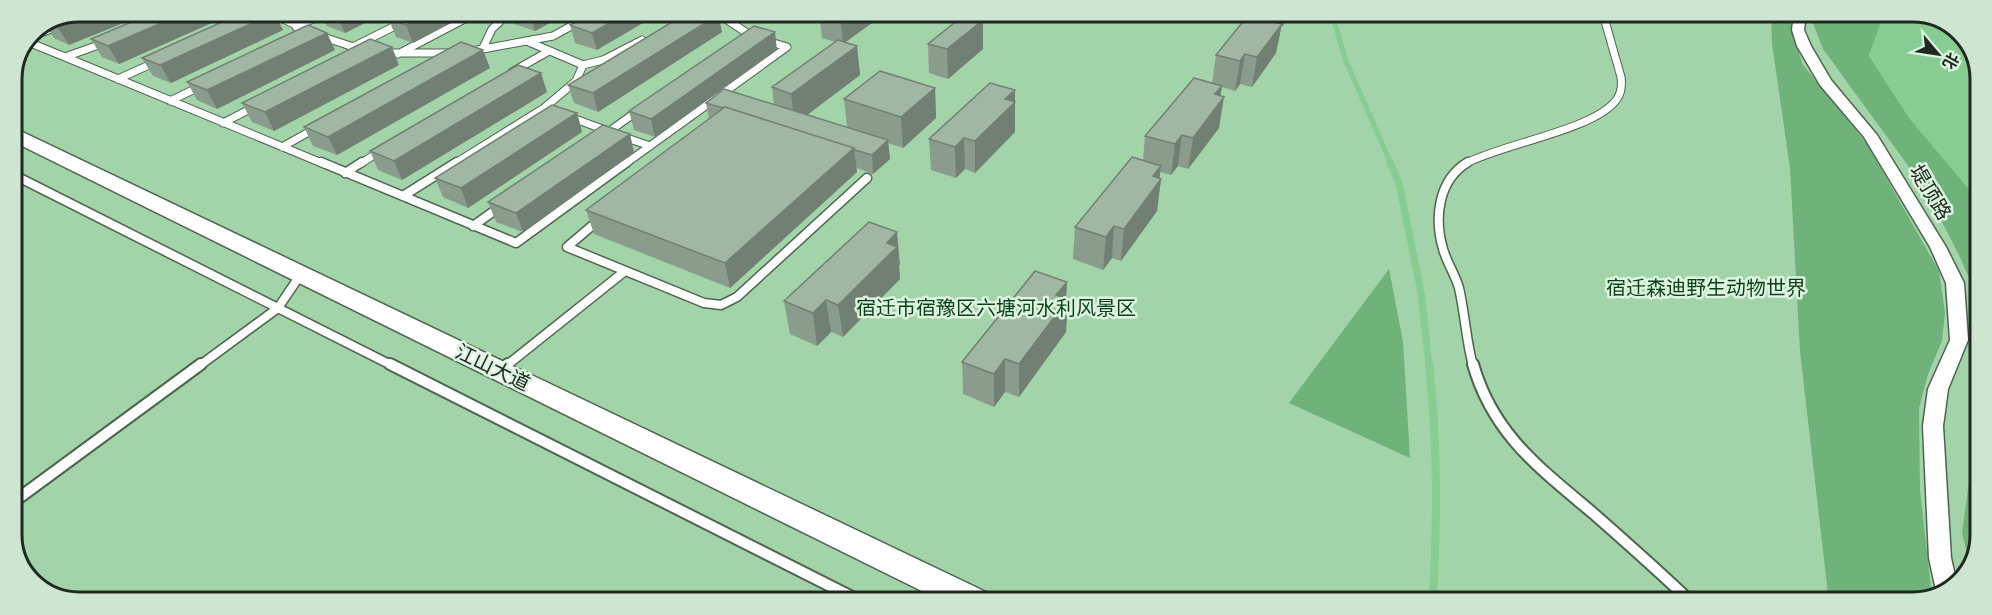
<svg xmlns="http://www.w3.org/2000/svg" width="1992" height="615" viewBox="0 0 1992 615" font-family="'Asap Condensed','Noto Sans SC',sans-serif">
  <rect width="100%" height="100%" fill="#d0e7d3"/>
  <!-- green -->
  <path fill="#a2d3a9" d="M80 12 1930 14 1966 38 1980 75 1978 553 1953 589 1913 603 62 601 29 580 12 540V79L32 32Z"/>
  <!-- forest -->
  <path fill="#6fb37b" d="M1771 14H1791V29L1803 65 1867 144 1939 271 1945 313 1942 341 1928 374 1919 408 1920 490 1932 597 1913 603H1829L1800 351 1790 168 1772 44Z
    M1814 14H1884L1869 56 1910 119 1979 201V302L1960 257 1925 189 1823 49 1811 18Z
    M1389 269 1403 342 1410 458 1289 403Z
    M1978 414V553L1970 565 1962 533Z"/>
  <!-- water -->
  <path fill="#87cc93" d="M1884 14H1930L1966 38 1980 75 1979 201 1910 119 1869 56Z"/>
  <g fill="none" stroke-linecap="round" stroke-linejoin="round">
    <!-- stream-far2 -->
    <path stroke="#87cc93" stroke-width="5" d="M1332 14 1346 61 1391 164"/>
    <!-- stream-far1 -->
    <path stroke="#87cc93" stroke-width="7" d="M1390 162 1399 183 1421 292 1429 366"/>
    <!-- stream -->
    <path stroke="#87cc93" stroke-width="8" d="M1429 364C1438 444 1437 522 1433 602"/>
    <defs>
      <path id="service-far2" d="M268 12 320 36 363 50
        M717 13 753 37
        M296 27 327 12
        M30 37 59 26
        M28 42 65 57 107 42
        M351 48 403 22
        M482 50 492 29 509 13
        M472 51 553 36 595 13
        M385 53H449
        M398 54 476 13
        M65 57 324 164
        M583 65 603 60 642 40
        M512 72 549 51
        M118 79 158 61
        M170 101 201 86
        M567 116 608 131
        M223 123 258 105
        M604 135 639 110
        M621 136 650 146
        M282 147 316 128
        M360 164 382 150
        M454 164 544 108 576 81 583 65 529 42
        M625 164 787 47 767 41
        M1465 164C1500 144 1596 130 1617 99 1621 93 1622 84 1621 77L1603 14"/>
      <path id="service-far1" d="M321 162 516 243 627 162
        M1468 162C1438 180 1434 218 1443 249 1447 263 1455 274 1459 288 1465 314 1466 340 1473 366
        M345 173 362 162
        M12 174 393 366
        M403 196 457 162
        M600 219 567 247 704 303 721 305 737 297 867 178
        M473 226 501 206
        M199 366 278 308 301 274
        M506 366 625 271"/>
      <path id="service" d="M390 364 862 602
        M1473 364C1493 435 1541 469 1594 514 1627 543 1660 572 1692 603
        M500 371 508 364
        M12 503 201 364"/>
      <path id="minor" d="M1794 14H1806L1804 30 1811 46 1831 80 1877 135 1946 247 1964 283 1968 340 1948 389 1943 426 1951 558 1957 584 1953 589 1937 595 1929 558 1923 426 1928 389 1950 340 1946 283 1930 247 1864 137 1820 85 1797 46 1792 30Z"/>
      <path id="secondary" d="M12 127 986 592 990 602H944L12 141Z"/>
    </defs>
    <!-- service-far2 casing -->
    <use href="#service-far2" stroke="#4f6351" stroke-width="9"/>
    <!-- service-far1 casing -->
    <use href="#service-far1" stroke="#4f6351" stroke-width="11"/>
    <!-- service casing -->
    <use href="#service" stroke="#4f6351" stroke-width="14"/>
    <!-- minor casing -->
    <use href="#minor" stroke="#4f6351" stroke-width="3"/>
    <!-- secondary casing -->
    <use href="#secondary" stroke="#4f6351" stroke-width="3"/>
    <!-- service-far2 -->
    <use href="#service-far2" stroke="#fff" stroke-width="7"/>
    <!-- service-far1 -->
    <use href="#service-far1" stroke="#fff" stroke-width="8"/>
    <!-- service -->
    <use href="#service" stroke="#fff" stroke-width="10"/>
    <!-- minor -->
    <use href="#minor" fill="#fff" fill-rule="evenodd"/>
    <!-- secondary -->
    <use href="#secondary" fill="#fff" fill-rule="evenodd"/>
  </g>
  <!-- wall -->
  <path fill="#8a9d8d" d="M80 12 69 45 54 38 46 26Z
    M320 12H387L345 33 327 26Z
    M404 12 470 13 413 43 396 37 389 20Z
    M274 13 283 30 171 83 153 76 142 58Z
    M510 13H568L535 31 514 24Z
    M593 13 597 50 575 43 570 25Z
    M819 13H876V20L845 42 857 46 860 75 807 115 847 127 844 99 935 88 936 118 903 148 888 143 890 159 873 174 857 168V172L730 288 594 234 586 210 709 119 706 103 774 105 772 87 835 42 822 38Z
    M232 14 119 64 102 57 91 39Z
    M1249 14H1304L1297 23 1287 20 1281 27 1276 53 1252 87 1240 84 1235 91 1222 87 1220 96 1219 128 1188 169 1178 166 1171 175 1160 172 1159 179H1161L1157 211 1121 261 1112 258 1103 270 1073 259 1075 227 1143 160 1145 136 1212 83 1216 55Z
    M718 15 722 32 598 112 574 103 568 85Z
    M928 44 983 49 948 79 929 73Z
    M335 50 217 109 197 100 187 82Z
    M777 50 655 137 634 130 629 111Z
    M399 65 274 131 252 122 242 103Z
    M490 68 337 155 313 146 304 127Z
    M1015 90V132L975 173 965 169 956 178 931 170 929 139Z
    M547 92 402 180 378 170 370 151Z
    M577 113 582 132 468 208 443 197 435 178Z
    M630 134 634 153 523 232 496 222 488 202Z
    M900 265 899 266 900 279 843 337 831 332 817 346 790 334 784 301Z
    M1067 282 1066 332 1019 397 1005 392 994 407 963 394 962 362Z"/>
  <!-- shaded-wall -->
  <path fill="#718073" d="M98 12H151L69 45 58 28Z
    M187 12H231L232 14 119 64 108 46Z
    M344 12H387L345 33 337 15Z
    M431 12 470 13 413 43 406 25Z
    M274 13 283 30 171 83 160 65Z
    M530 13H568L535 31Z
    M627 13H660L597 50 592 33Z
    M843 13H876V20L843 44 840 15Z
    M1284 14H1288L1287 20 1282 27Z
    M1299 14H1304L1297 23Z
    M718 15 722 32 598 112 593 93Z
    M1278 16 1274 34 1282 24 1276 53 1252 87 1257 57 1273 22Z
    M983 20V49L948 79 947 49Z
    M775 32 777 50 655 137 651 119Z
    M327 33 335 50 217 109 207 90Z
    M857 46 860 75 795 124 791 94Z
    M392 47 399 65 274 131 265 112Z
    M483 50 490 68 337 155 328 137Z
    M1245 54 1240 84 1235 91 1240 61Z
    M541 73 547 92 402 180 394 161Z
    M1222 86 1219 104 1224 97 1219 128 1188 169 1193 138 1215 94Z
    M935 88 936 118 903 148 901 117Z
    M1015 90V132L975 173V141L1005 99Z
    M577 113 582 132 468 208 461 188Z
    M630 134 634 153 523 232 516 213Z
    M1182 135 1178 166 1171 175 1175 144Z
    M964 138 965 169 956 178 955 147Z
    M888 140 890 159 873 174 872 155Z
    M854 148 857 172 730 288 725 263Z
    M1161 166 1159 182 1161 179 1157 211 1121 261 1124 229 1153 176Z
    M1114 226 1112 258 1103 270 1106 237Z
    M897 232 900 265 899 266 900 279 843 337 838 305 887 243Z
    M1067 282 1065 302 1068 299 1066 332 1019 397V364L1056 295Z
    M826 300 831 332 817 346 813 313Z
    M1005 359V392L994 407V374Z"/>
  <!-- building -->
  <path fill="#a1b7a4" stroke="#718073" stroke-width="1.5" d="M80 12H98L58 28 50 24Z
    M155 12H187L108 46 91 39Z
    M244 12 274 13 160 65 142 58Z
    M329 12H344L337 15Z
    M404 12H431L406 25 389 20Z
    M593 13H627L592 33 570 25Z
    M687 13H712L718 15 593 93 568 85Z
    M832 13H843L840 15Z
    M1249 14H1266L1278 16 1273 22 1282 24 1257 57 1245 54 1240 61 1216 55Z
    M964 15 983 20 947 49 928 44Z
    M308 25 327 33 207 90 187 82Z
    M754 26 775 32 651 119 629 111Z
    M370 39 392 47 265 112 242 103Z
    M838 40 857 46 791 94 772 87Z
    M461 42 483 50 328 137 304 127Z
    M518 65 541 73 394 161 370 151Z
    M880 71 935 88 901 117 844 99Z
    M1194 78 1222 86 1215 94 1224 97 1193 138 1182 135 1175 144 1145 136Z
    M990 83 1015 90 1005 99 1015 102 975 141 964 138 955 147 929 139Z
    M724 89 888 140 872 155 855 150 854 148 725 107 723 108 706 103Z
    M552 105 577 113 461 188 435 178Z
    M725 107 854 148 725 263 586 210Z
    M603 125 630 134 516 213 488 202Z
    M1132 157 1161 166 1153 176 1161 179 1124 229 1114 226 1106 237 1075 227Z
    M869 222 897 232 887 243 897 247 838 305 826 300 813 313 784 301Z
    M1035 271 1067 282 1056 295 1068 299 1019 364 1005 359 994 374 962 362Z"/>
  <g text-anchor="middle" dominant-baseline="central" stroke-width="5" stroke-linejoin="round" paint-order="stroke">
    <!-- street labels -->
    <g font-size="20" fill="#202921" stroke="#ddf5e0">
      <text transform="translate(1931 192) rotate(59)">堤顶路</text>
      <text transform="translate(493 367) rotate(26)">江山大道</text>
    </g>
    <!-- park labels -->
    <g font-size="20" fill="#0b3f1a" stroke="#ddf5e0">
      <text x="1706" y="287">宿迁森迪野生动物世界</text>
      <text x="996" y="307">宿迁市宿豫区六塘河水利风景区</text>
    </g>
  </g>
  <!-- crop -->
  <path d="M0 0H1992V615H0ZM79 22H1913A57 57 0 0 1 1970 79V535A57 57 0 0 1 1913 592H79A57 57 0 0 1 22 535V79A57 57 0 0 1 79 22Z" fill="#cee5d1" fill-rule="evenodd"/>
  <path fill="none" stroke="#202921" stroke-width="3" d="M79 22H1913A57 57 0 0 1 1970 79V535A57 57 0 0 1 1913 592H79A57 57 0 0 1 22 535V79A57 57 0 0 1 79 22Z"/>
  <!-- north arrow -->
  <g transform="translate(1938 54) rotate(119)" stroke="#ddf5e0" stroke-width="4.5" paint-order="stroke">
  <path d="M0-4.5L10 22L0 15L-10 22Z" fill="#202921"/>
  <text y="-9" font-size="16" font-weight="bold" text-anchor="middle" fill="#202921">北</text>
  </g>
</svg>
